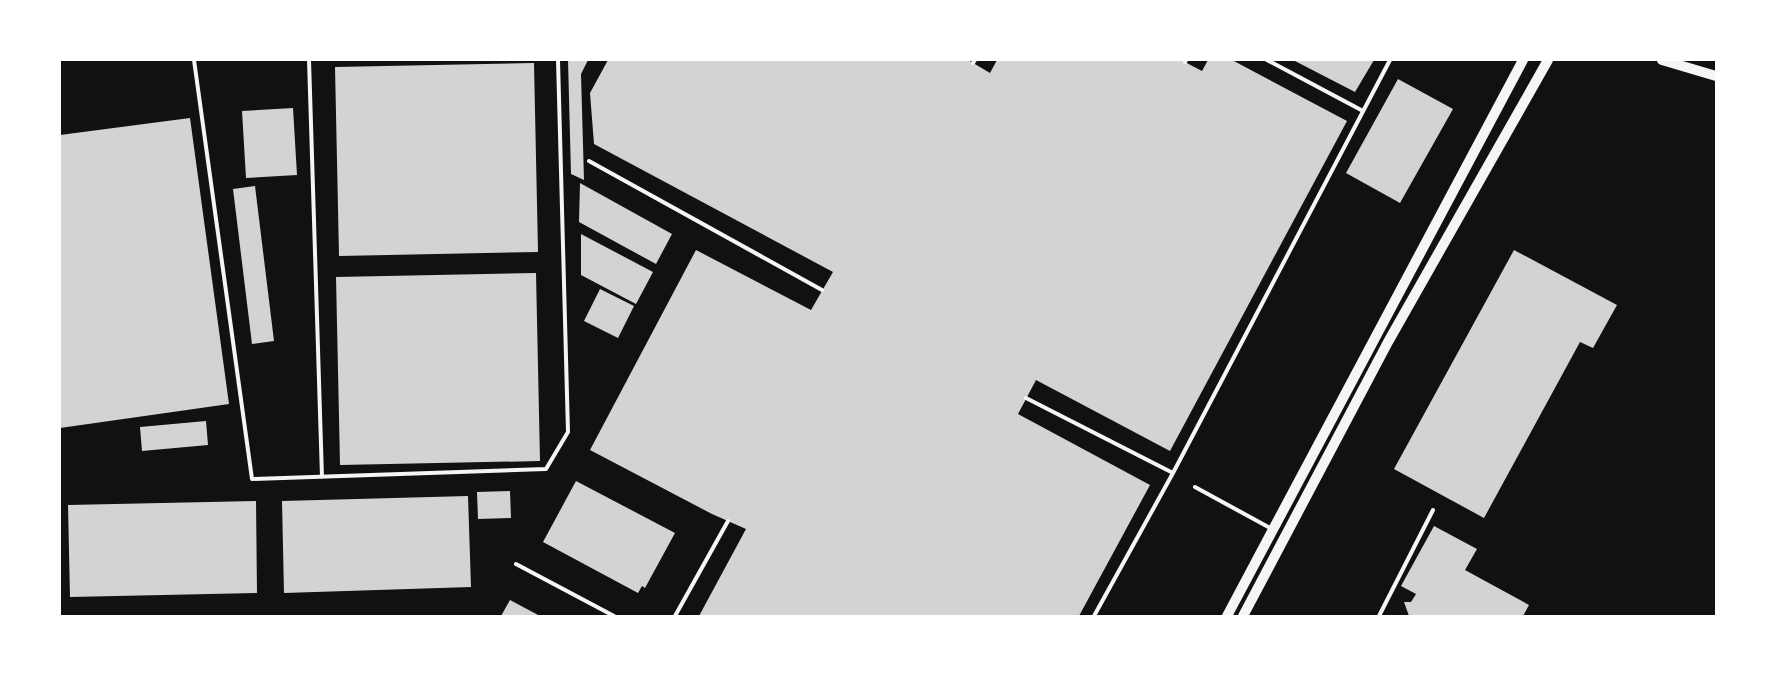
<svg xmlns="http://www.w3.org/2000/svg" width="1776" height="676" viewBox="0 0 1776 676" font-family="'Work Sans',sans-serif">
  <rect width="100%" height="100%" fill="#111"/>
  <!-- building -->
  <path fill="#d3d3d3" d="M568 60H588L581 74 584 180 571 174Z
    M608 60H968L990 73 997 60H1181L1202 71 1208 60H1232L1347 121 1170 451 1036 380 1018 414 1150 485 1079 616H699L746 529 712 514 590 450 696 250 811 310 833 272 594 144 590 93Z
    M1293 60H1374L1355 92Z
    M534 63 538 252 339 256 335 67Z
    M1398 79 1453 109 1400 203 1346 173Z
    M293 108 297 175 246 178 242 111Z
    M190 118 229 404 60 428V135Z
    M580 183 672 234 656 264 579 222Z
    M255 186 274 341 252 344 233 189Z
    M581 234 653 272 636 304 581 275Z
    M1514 250 1617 305 1593 348 1580 342 1484 518 1394 469Z
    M536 273 540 461 340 465 336 277Z
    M600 289 634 306 618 338 584 321Z
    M206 421 208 445 142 451 140 427Z
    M576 481 675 533 645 588 642 586 638 593 543 542Z
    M510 491 511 518 478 519 477 492Z
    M468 496 471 587 284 593 282 501Z
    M256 501 257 593 70 597 68 505Z
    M1434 526 1477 549 1465 570 1529 605 1523 616H1409L1404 602H1411L1416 594 1401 586Z
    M510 600 540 616H501Z"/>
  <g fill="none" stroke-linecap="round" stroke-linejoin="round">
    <!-- service -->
    <path stroke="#f5f5f5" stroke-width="4" d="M194 60 252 479 546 469 568 432 558 60
      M309 60 322 477
      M1267 60 1363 111
      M1185 62 1186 60
      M973 63 975 60
      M589 161 822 290
      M1026 398 1173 473
      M1195 487 1272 529
      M516 564 614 616
      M675 616 728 521
      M1094 616 1173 473 1390 60
      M1379 616 1433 510"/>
    <!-- secondary -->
    <path stroke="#f5f5f5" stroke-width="10" d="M1662 60 1716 76
      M1227 616 1523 60
      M1243 616 1388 342 1548 60"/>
  </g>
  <!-- border -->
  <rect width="1776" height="676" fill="none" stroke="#ffffff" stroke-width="122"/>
</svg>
